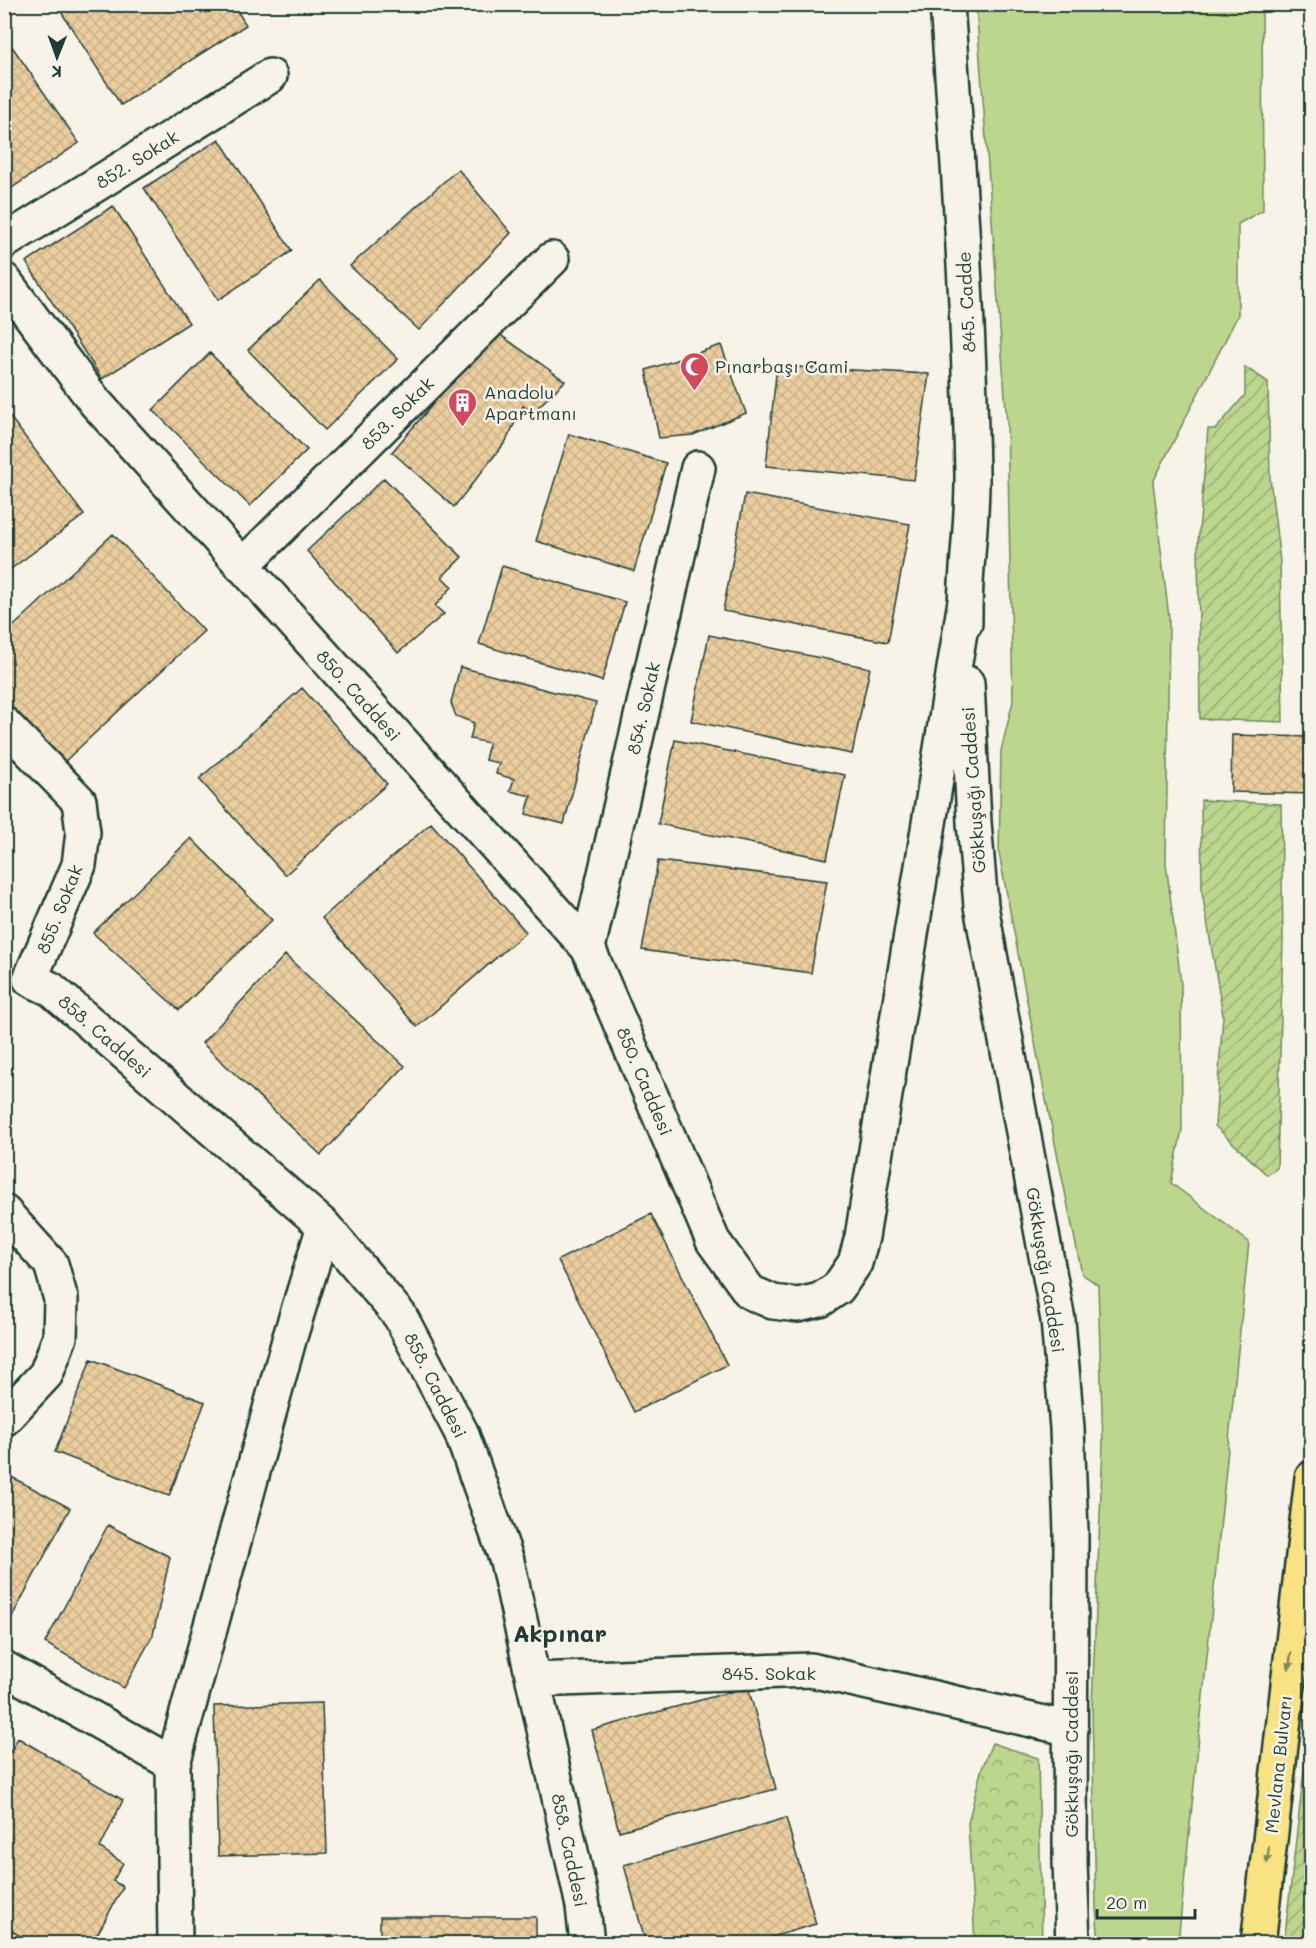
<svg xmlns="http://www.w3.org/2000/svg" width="1316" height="1948" viewBox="0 0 1316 1948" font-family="Mali,sans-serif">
  <defs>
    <pattern id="forest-crowns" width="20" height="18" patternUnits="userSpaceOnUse" patternTransform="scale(1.5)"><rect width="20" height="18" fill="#bdd68d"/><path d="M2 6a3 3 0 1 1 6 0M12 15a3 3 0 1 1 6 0" fill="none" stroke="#99af74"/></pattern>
    <pattern id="garden-furrows" width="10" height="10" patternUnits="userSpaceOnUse" patternTransform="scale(1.5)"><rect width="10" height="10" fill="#bdd68d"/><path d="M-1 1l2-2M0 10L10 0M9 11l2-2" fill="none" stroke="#99af74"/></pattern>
    <pattern id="building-cross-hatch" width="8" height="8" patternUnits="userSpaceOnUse" patternTransform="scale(1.5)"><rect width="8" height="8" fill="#ebcd9e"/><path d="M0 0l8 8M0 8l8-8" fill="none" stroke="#c9b189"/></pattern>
  </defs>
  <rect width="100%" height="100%" fill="#f7f3e8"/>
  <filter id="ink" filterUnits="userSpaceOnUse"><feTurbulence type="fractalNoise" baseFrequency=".0167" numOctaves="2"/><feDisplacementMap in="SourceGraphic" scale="12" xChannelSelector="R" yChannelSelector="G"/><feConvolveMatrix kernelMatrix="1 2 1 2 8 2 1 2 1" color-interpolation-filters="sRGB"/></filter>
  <g filter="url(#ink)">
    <!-- grass -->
    <path fill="#bdd68d" stroke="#6e8a60" stroke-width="1.5" d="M976 5H1262L1263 210 1238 224V315L1153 482 1169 618 1166 863 1181 983 1182 1130 1171 1183 1249 1242 1178 1943H1099L1096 1909 1092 1706 1103 1445 1098 1285 1082 1274 1043 1085 999 853 1001 751 1013 701 1007 423Z"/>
    <!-- forest -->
    <path fill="url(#forest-crowns)" stroke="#6e8a60" stroke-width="1.5" d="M992 1743 1038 1758 1042 1943H975L968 1823 981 1771Z"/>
    <!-- garden -->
    <path fill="url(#garden-furrows)" stroke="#6e8a60" stroke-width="1.5" d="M1245 367 1268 382 1270 478 1280 562 1283 722 1200 719 1198 543 1208 429H1216L1245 395Z
      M1201 800 1281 804 1283 939 1277 1168 1267 1175 1215 1126 1223 1015 1202 892Z
      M1311 1710V1943H1284Z"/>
    <!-- building -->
    <path fill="url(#building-cross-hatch)" stroke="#1f3d34" stroke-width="1.5" d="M56 4H233L246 25 121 105Z
      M4 35 79 143 4 193Z
      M219 139 292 251 218 300 144 188Z
      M458 169 511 233 419 330 350 266Z
      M113 206 189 323 102 379 26 262Z
      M320 280 398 359 325 430 248 350Z
      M495 331 565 381 532 413 523 406 506 441 454 507 392 452Z
      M721 345 746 413 693 435 659 438 646 370Z
      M210 353 307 450 250 506 153 410Z
      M777 366 929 374 914 480 766 466Z
      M4 409 84 515 4 574Z
      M569 434 666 463 634 571 536 541Z
      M384 478 462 557 442 577 452 587 435 606 444 614 398 653 307 551Z
      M745 494 910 524 888 642 723 611Z
      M113 534 204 631 64 762 4 699V635Z
      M502 566 625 602 602 681 479 644Z
      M709 635 870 668 852 754 691 721Z
      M460 667 596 703 564 824 526 814 531 796 510 791 514 779 496 774 499 763 485 760 489 743 470 739 474 723 456 716 451 703Z
      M302 688 387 784 285 875 199 779Z
      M1232 735 1312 737V794L1231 792Z
      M675 740 845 775 827 859 658 824Z
      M431 823 526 932 417 1027 322 918Z
      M191 838 272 920 179 1010 93 933Z
      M658 861 827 881 811 973 642 950Z
      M285 955 405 1066 321 1155 202 1043Z
      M651 1214 727 1365 634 1412 558 1260Z
      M91 1359 205 1402 169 1496 55 1452Z
      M4 1473 70 1508 7 1626 4 1624Z
      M108 1525 170 1557 153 1635 124 1688 45 1643Z
      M748 1687 776 1789 619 1831 592 1730Z
      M322 1703 327 1853 218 1856 214 1706Z
      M18 1738 123 1800 100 1848 123 1863 113 1881 123 1887 92 1944H33L4 1926V1920L11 1910 4 1906V1763Z
      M786 1818 816 1924 748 1944H646L624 1865Z
      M380 1917H536V1944H380Z
      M219 1942H332V1944H219Z"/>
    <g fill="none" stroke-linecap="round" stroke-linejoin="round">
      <defs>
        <path id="minor" d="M947 4C958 160 969 316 972 473 973 523 964 573 965 623
          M4 242 270 76
          M4 280 95 402 588 948 713 1241 750 1292 773 1302 798 1305 820 1300 838 1288 855 1263 862 1237 965 601
          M242 566 552 259
          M967 683 974 822 981 906 1058 1320 1067 1428 1071 1532 1070 1862 1073 1944
          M4 724 79 801 83 832 79 865 30 979
          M588 948 698 468
          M30 979 51 989 324 1226 400 1316 461 1432 507 1561 583 1906 587 1944
          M4 1212 51 1264 61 1299 60 1337 46 1374 4 1419
          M4 1668 173 1764
          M533 1680 811 1670 1071 1729
          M175 1944 173 1764 289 1340 324 1226"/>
        <path id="highway" d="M1258 1944 1312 1478"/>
      </defs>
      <!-- minor casing -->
      <use href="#minor" stroke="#1f3d34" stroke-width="38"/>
      <!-- highway casing -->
      <use href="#highway" stroke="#1f3d34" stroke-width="38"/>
      <!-- minor -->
      <use href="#minor" stroke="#f7f3e8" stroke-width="33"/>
      <!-- highway -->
      <use href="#highway" stroke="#f8e281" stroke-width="33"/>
    </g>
    <!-- one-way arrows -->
    <defs><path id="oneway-solid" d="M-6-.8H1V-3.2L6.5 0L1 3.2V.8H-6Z" transform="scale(1.5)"/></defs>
    <g fill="#818757">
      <use href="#oneway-solid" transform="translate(1290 1661) rotate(97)"/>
      <use href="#oneway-solid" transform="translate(1268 1855) rotate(96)"/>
    </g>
  </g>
  <!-- icons -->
  <defs>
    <symbol id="mosque-pin" viewBox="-11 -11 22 30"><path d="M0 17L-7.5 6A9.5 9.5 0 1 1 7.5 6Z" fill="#d1495b" stroke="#f7f3e8"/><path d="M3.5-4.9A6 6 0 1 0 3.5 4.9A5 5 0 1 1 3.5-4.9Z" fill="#fff"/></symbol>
    <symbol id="building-pin" viewBox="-11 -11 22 30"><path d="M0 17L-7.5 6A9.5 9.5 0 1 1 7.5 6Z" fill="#d1495b" stroke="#f7f3e8"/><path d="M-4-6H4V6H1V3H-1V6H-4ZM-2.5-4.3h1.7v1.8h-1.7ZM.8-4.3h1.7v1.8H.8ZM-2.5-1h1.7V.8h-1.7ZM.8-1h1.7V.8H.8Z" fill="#fff"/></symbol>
  </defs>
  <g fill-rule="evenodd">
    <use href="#mosque-pin" x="678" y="350" width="33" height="45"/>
    <use href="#building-pin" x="446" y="386" width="33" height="45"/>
  </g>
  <g text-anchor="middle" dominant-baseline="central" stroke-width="5" stroke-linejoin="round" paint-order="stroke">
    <!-- street labels -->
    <g font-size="18" fill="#1f3d34" stroke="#f7f3e8">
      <text transform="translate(137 159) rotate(-32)">852. Sokak</text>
      <text transform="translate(966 302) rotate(-93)">845. Cadde</text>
      <text transform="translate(397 413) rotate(-45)">853. Sokak</text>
      <text transform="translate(359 695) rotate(48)">850. Caddesi</text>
      <text transform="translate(643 708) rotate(-77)">854. Sokak</text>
      <text transform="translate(973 790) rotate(-94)">Gökkuşağı Caddesi</text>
      <text transform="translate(59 909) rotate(-68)">855. Sokak</text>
      <text transform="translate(105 1036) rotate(41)">858. Caddesi</text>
      <text transform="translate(645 1081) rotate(67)">850. Caddesi</text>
      <text transform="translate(1046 1270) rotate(81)">Gökkuşağı Caddesi</text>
      <text transform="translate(436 1385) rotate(63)">858. Caddesi</text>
      <text x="769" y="1673">845. Sokak</text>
      <text transform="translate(1071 1754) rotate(-90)">Gökkuşağı Caddesi</text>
      <text transform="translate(1278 1764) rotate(-84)">Mevlana Bulvarı</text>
      <text transform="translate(570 1850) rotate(78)">858. Caddesi</text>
    </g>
    <!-- poi labels -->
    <g font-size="18" fill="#1f3d34" stroke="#f7f3e8" text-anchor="start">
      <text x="715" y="366">Pınarbaşı Cami</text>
      <text x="484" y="392">Anadolu<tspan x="484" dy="21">Apartmanı</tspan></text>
    </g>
    <!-- district labels -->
    <g font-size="24" font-weight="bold" fill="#1f3d34" stroke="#f7f3e8">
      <text x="560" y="1632">Akpınar</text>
    </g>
  </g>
  <!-- margin -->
  <rect width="1316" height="1948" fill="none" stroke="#f7f3e8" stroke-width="24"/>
  <rect x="12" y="12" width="1292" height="1924" fill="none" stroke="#1f3d34" stroke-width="2" filter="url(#ink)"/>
  <!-- north arrow -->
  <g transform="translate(57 57) rotate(181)" stroke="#f7f3e8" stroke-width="4.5" paint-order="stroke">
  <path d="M0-4.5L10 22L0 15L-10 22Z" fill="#1f3d34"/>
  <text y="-9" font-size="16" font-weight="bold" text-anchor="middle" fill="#1f3d34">K</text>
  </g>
  <!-- scale -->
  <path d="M1097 1909v9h98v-9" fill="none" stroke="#1f3d34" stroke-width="3"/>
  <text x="1106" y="1909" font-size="18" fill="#1f3d34" stroke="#f7f3e8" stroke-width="4.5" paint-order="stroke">20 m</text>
</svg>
